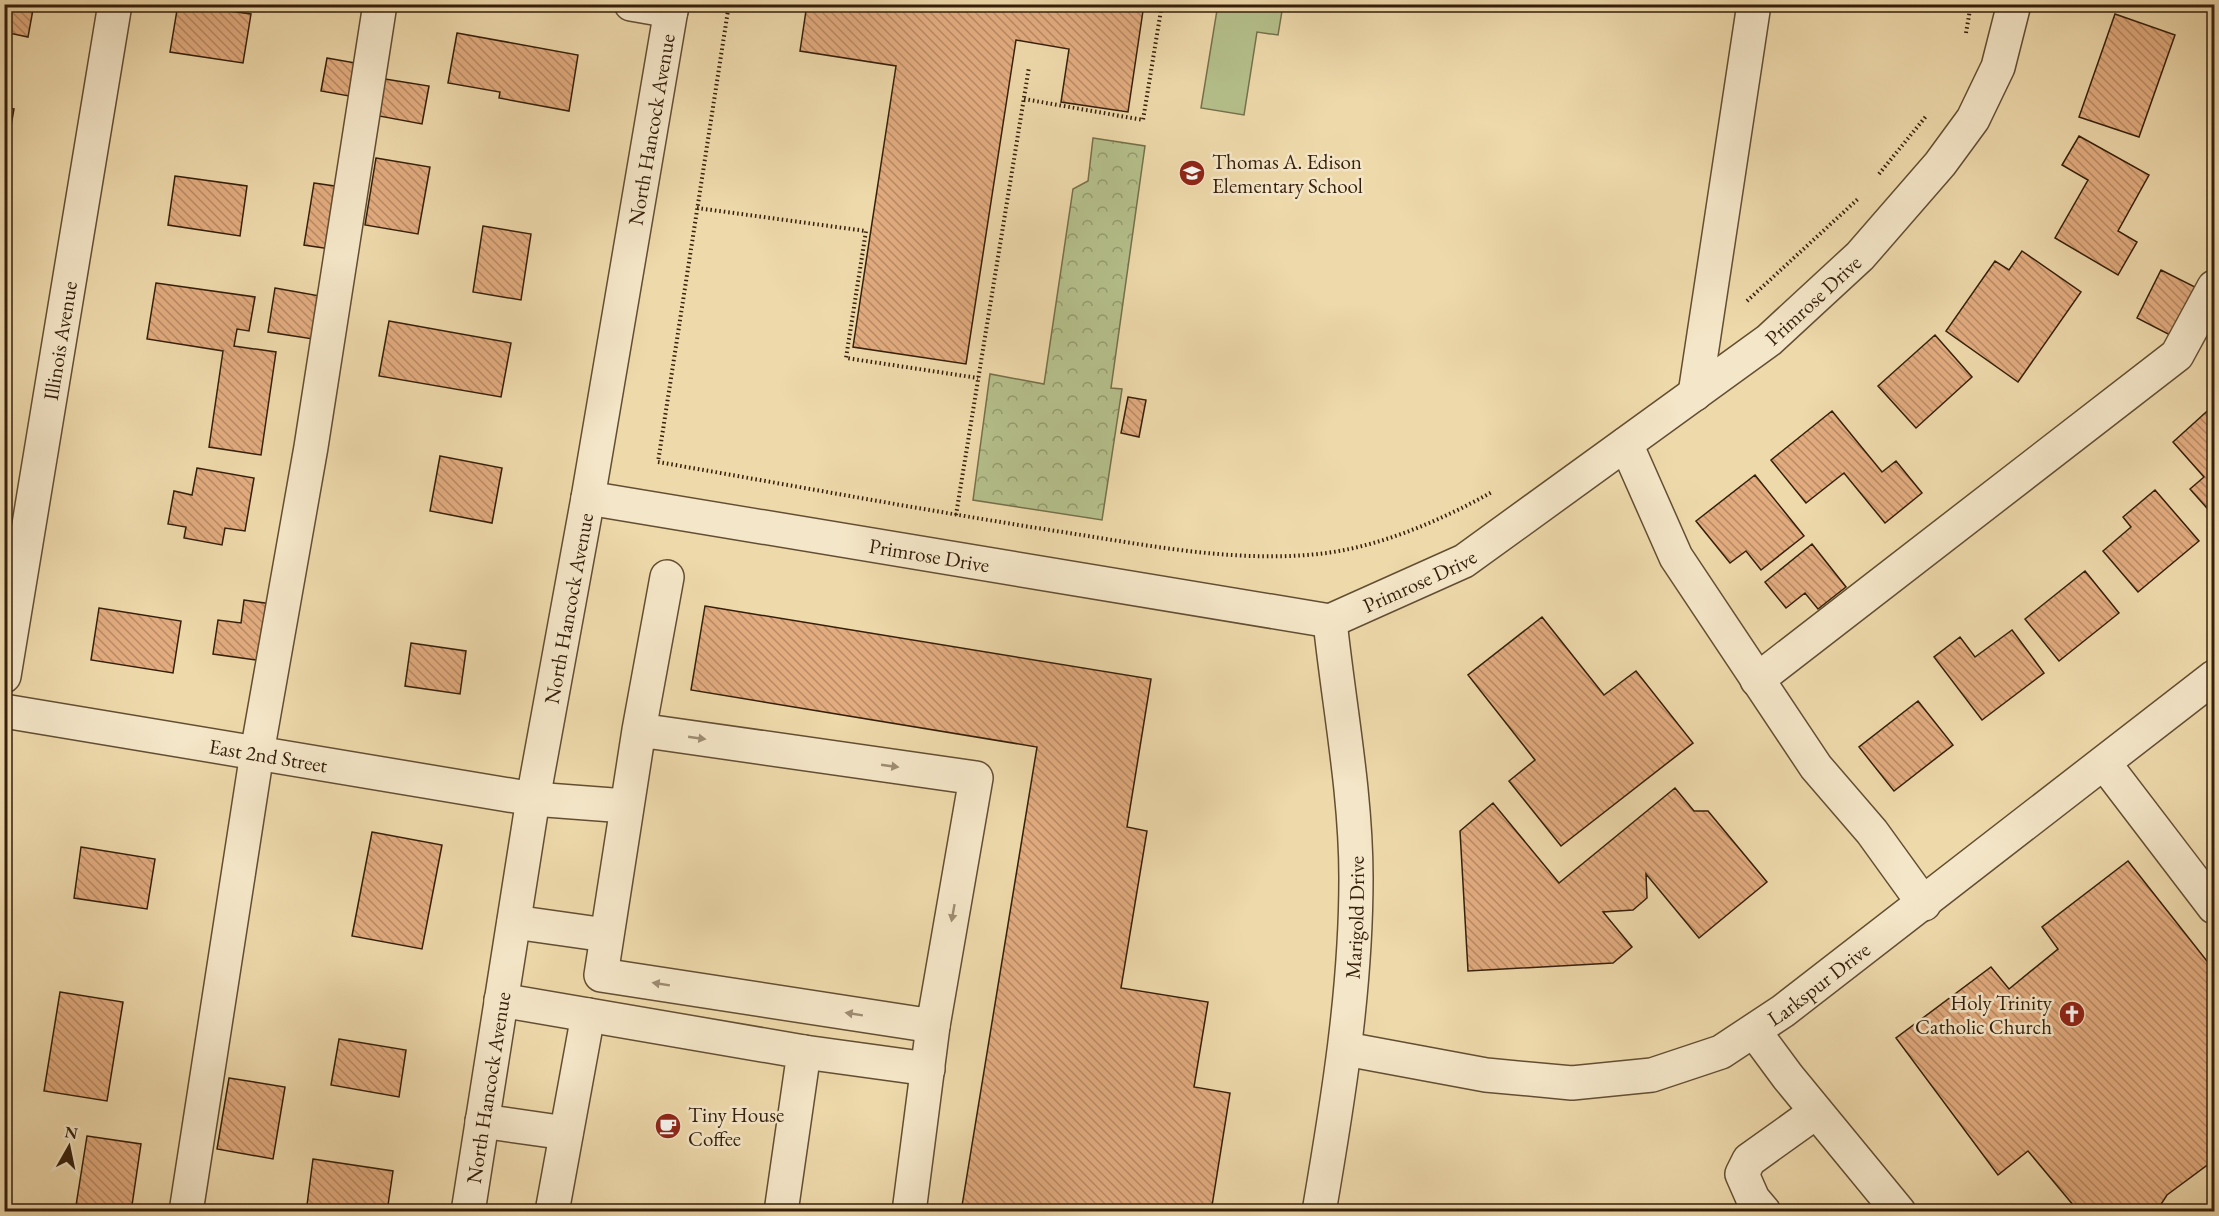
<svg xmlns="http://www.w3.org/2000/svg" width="2219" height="1216" viewBox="0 0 2219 1216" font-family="'EB Garamond',serif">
  <defs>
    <pattern id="park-crowns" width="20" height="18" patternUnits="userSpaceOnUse" patternTransform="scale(1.5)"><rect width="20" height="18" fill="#b5c08b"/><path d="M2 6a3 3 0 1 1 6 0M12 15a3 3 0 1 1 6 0" fill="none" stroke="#949b70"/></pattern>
    <pattern id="building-back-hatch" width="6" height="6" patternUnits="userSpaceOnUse" patternTransform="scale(1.5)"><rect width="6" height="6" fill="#e2ac7f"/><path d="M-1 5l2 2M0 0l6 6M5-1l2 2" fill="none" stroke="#b88b66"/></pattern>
  </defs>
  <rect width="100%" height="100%" fill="#eed9ab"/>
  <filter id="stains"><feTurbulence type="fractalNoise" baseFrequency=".00333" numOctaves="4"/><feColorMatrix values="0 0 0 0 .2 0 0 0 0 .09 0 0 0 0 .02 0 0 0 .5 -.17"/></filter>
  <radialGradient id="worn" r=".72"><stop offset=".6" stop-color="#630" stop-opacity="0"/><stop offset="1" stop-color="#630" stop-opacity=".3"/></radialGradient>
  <!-- park -->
  <path fill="url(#park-crowns)" stroke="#75704b" stroke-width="1.5" d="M1093 138 1145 146 1111 388 1122 389 1102 520 973 500 990 374 1044 384 1073 189 1088 181Z"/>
  <!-- pitch -->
  <path fill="#b5c08b" stroke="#75704b" stroke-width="1.5" d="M1218 4 1283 5 1278 35 1257 32 1244 115 1201 108Z"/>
  <!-- building -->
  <path fill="url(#building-back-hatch)" stroke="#351f0b" stroke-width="1.5" d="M4 4H34L28 37 4 32Z
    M178 4 251 14 243 63 170 52Z
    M807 4H1144L1128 112 1061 102 1069 49 1016 40 966 364 853 347 896 66 800 51Z
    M2145 4H2176L2175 9Z
    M2115 14 2175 35 2139 137 2079 117Z
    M457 33 578 55 569 111 499 98 500 92 448 83Z
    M327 58 367 65 360 98 321 91Z
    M385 79 429 86 422 124 379 116Z
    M4 108 14 109 4 165Z
    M2079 136 2149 175 2118 231 2137 242 2118 275 2055 238 2088 180 2062 165Z
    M376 158 430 167 418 234 365 225Z
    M175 176 247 186 240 236 168 225Z
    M314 183 348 188 337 250 304 245Z
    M483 226 531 234 521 300 473 292Z
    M2022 251 2081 292 2018 382 1946 331 1995 261 2009 270Z
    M2161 270 2197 288 2172 336 2137 318Z
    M156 283 255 297 249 331 237 329 234 346 276 352 261 455 209 447 223 351 147 339Z
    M275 288 320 296 313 339 268 332Z
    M389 321 511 343 501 397 379 376Z
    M1935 335 1972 377 1916 428 1878 386Z
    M1128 397 1146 400 1139 437 1121 433Z
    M2214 405V516L2190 489 2204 477 2173 442Z
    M1832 411 1882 472 1896 461 1922 493 1885 523 1844 473 1806 503 1771 460Z
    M440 456 502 468 492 523 430 511Z
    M197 468 254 478 245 531 225 528 222 545 184 538 186 527 168 524 174 491 192 495Z
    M1755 475 1804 536 1761 570 1746 551 1730 563 1696 521Z
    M2155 490 2199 541 2138 592 2103 551 2131 527 2123 517Z
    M1812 544 1846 587 1818 609 1805 593 1786 608 1765 582Z
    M2085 571 2119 613 2059 661 2025 619Z
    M244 600 272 604 264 661 213 654 218 620 241 623Z
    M705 606 1151 679 1127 827 1147 831 1121 988 1208 1002 1194 1087 1230 1093 1211 1212H961L1037 747 691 690Z
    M99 608 181 621 173 673 91 660Z
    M1542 617 1604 695 1636 671 1693 743 1561 846 1509 781 1535 760 1468 675Z
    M2012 630 2044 673 1982 720 1934 657 1960 637 1975 657Z
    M411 643 466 651 460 694 405 686Z
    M1918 701 1953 745 1894 791 1859 747Z
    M1675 788 1694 811H1708L1767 882 1699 938 1646 874 1647 898 1633 910 1603 912 1632 947 1613 963 1468 971 1460 831 1493 803 1559 883Z
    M372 832 442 845 422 949 352 936Z
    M81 847 155 859 147 909 74 898Z
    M2128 861 2214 970V1160L2167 1195 2156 1212H2079L2028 1151 1998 1175 1896 1038 1991 967 2009 989 2058 949 2042 927Z
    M60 992 123 1002 107 1101 44 1091Z
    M339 1039 406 1050 399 1097 331 1085Z
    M229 1078 285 1087 273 1159 217 1149Z
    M87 1136 141 1144 131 1212H75Z
    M313 1159 393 1171 387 1212H351L307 1205Z"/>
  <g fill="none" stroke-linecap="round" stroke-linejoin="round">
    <defs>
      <g id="minor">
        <path d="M631 4 671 11"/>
        <path d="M1695 394 1754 4"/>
        <path d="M1626 444 1676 557 1816 767 1872 832 1924 904"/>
        <path id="s1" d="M588 498 1330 621 1464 561 1769 340 1860 256 1940 164 1973 119 1998 67 2014 4"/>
        <path id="s2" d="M4 676 115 4"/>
        <path d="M1757 680 2177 355 2214 287"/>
        <path id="s3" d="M4 711 533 799 626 806"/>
        <path d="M639 730 976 778 933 1026 601 975 639 730 667 577"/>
        <path d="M2104 763 2214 907"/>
        <path d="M514 922 606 935"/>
        <path d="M501 1000 804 1052 781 1212"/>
        <path d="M1754 1031 1788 1077 1899 1212"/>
        <path id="s4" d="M1346 1049 1486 1075 1572 1083 1652 1075 1721 1052 1783 1011 2214 677"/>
        <path d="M804 1052 928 1069"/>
        <path d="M482 1121 566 1133"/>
        <path d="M186 1212 257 753 311 447 380 4"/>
        <path id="s5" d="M468 1212 533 799 588 498 672 4"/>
        <path d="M552 1212 588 1015"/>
        <path d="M909 1212 933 1026"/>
        <path id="s6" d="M1319 1212C1338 1101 1356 990 1356 878 1356 792 1339 706 1330 621"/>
        <path d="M1764 1212 1753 1199 1742 1174 1749 1160 1816 1112"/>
      </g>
    </defs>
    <!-- minor casing -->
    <use href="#minor" stroke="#634e33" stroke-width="36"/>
    <!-- path -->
    <path stroke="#351f0b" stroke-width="4" stroke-dasharray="1.5 3" stroke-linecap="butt" d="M729 4 658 462C790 485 923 510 1056 531 1142 544 1230 563 1318 554 1377 548 1440 521 1492 492
      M1966 33 1971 4
      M1024 99 1143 120 1162 4
      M1879 174 1927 115
      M697 208 866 231 846 358 978 378
      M1747 301 1859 198
      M956 515 1029 67"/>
    <!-- minor -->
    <use href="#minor" stroke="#f4e6c8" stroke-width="33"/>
  </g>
  <!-- one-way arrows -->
  <defs><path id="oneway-solid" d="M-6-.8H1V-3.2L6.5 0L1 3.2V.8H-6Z" transform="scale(1.5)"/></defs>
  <g fill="#9e8c73">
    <use href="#oneway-solid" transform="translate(697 738) rotate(8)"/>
    <use href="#oneway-solid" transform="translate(890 766) rotate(8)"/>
    <use href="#oneway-solid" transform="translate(953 913) rotate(100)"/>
    <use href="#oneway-solid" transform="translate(661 984) rotate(-171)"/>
    <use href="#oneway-solid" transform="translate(854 1014) rotate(-171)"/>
  </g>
  <!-- icons -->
  <defs>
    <symbol id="school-disc" viewBox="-11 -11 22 22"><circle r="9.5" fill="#8f2418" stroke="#f4e6c8"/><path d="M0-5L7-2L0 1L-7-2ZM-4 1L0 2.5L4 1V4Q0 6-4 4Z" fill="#fff"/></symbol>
    <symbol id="church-disc" viewBox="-11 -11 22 22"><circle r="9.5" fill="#8f2418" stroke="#f4e6c8"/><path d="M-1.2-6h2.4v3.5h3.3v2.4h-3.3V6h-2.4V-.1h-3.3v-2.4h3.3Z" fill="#fff"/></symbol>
    <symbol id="cafe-disc" viewBox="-11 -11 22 22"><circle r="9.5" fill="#8f2418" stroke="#f4e6c8"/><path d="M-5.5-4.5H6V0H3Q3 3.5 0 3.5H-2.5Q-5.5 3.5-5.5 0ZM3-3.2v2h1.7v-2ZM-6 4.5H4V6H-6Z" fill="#fff"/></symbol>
  </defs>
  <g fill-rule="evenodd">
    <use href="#school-disc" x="1177" y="158" width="30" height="30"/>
    <use href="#church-disc" x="2057" y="999" width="30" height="30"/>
    <use href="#cafe-disc" x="653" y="1111" width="30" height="30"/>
  </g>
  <g text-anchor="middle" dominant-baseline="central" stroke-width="5" stroke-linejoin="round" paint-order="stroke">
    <!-- street labels -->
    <g font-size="21" fill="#351f0b" stroke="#f4e6c8">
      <text stroke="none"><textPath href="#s5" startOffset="1098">North Hancock Avenue</textPath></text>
      <text stroke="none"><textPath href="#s1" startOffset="1335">Primrose Drive</textPath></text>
      <text stroke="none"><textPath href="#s2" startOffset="340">Illinois Avenue</textPath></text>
      <text stroke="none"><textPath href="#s1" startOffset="346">Primrose Drive</textPath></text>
      <text stroke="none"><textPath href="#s1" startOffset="850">Primrose Drive</textPath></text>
      <text stroke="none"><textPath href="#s5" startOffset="612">North Hancock Avenue</textPath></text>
      <text stroke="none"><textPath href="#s3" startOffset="268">East 2nd Street</textPath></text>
      <text stroke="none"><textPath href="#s6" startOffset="297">Marigold Drive</textPath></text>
      <text stroke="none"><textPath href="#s4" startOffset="501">Larkspur Drive</textPath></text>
      <text stroke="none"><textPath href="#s5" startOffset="126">North Hancock Avenue</textPath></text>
    </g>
    <!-- poi labels -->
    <g font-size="21" fill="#351f0b" stroke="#f4e6c8" text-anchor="start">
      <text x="1212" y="161">Thomas A. Edison<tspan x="1212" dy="24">Elementary School</tspan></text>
      <text x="2052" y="1002" text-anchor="end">Holy Trinity<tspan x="2052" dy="24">Catholic Church</tspan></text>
      <text x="688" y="1114">Tiny House<tspan x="688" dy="24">Coffee</tspan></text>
    </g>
  </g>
  <!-- margin -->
  <rect width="2219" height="1216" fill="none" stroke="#eed9ab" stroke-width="24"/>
  <rect x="6" y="6" width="2207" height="1204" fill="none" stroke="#351f0b" stroke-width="3"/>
  <rect x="12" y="12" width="2195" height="1192" fill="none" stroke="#351f0b" stroke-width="1.5"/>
  <!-- north arrow -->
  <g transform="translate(69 1147) rotate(9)" stroke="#f4e6c8" stroke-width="4.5" paint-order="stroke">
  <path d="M0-4.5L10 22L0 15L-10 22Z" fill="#351f0b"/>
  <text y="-9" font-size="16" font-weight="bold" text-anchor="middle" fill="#351f0b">N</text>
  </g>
  <rect width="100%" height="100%" filter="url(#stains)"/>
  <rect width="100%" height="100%" fill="url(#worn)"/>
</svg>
